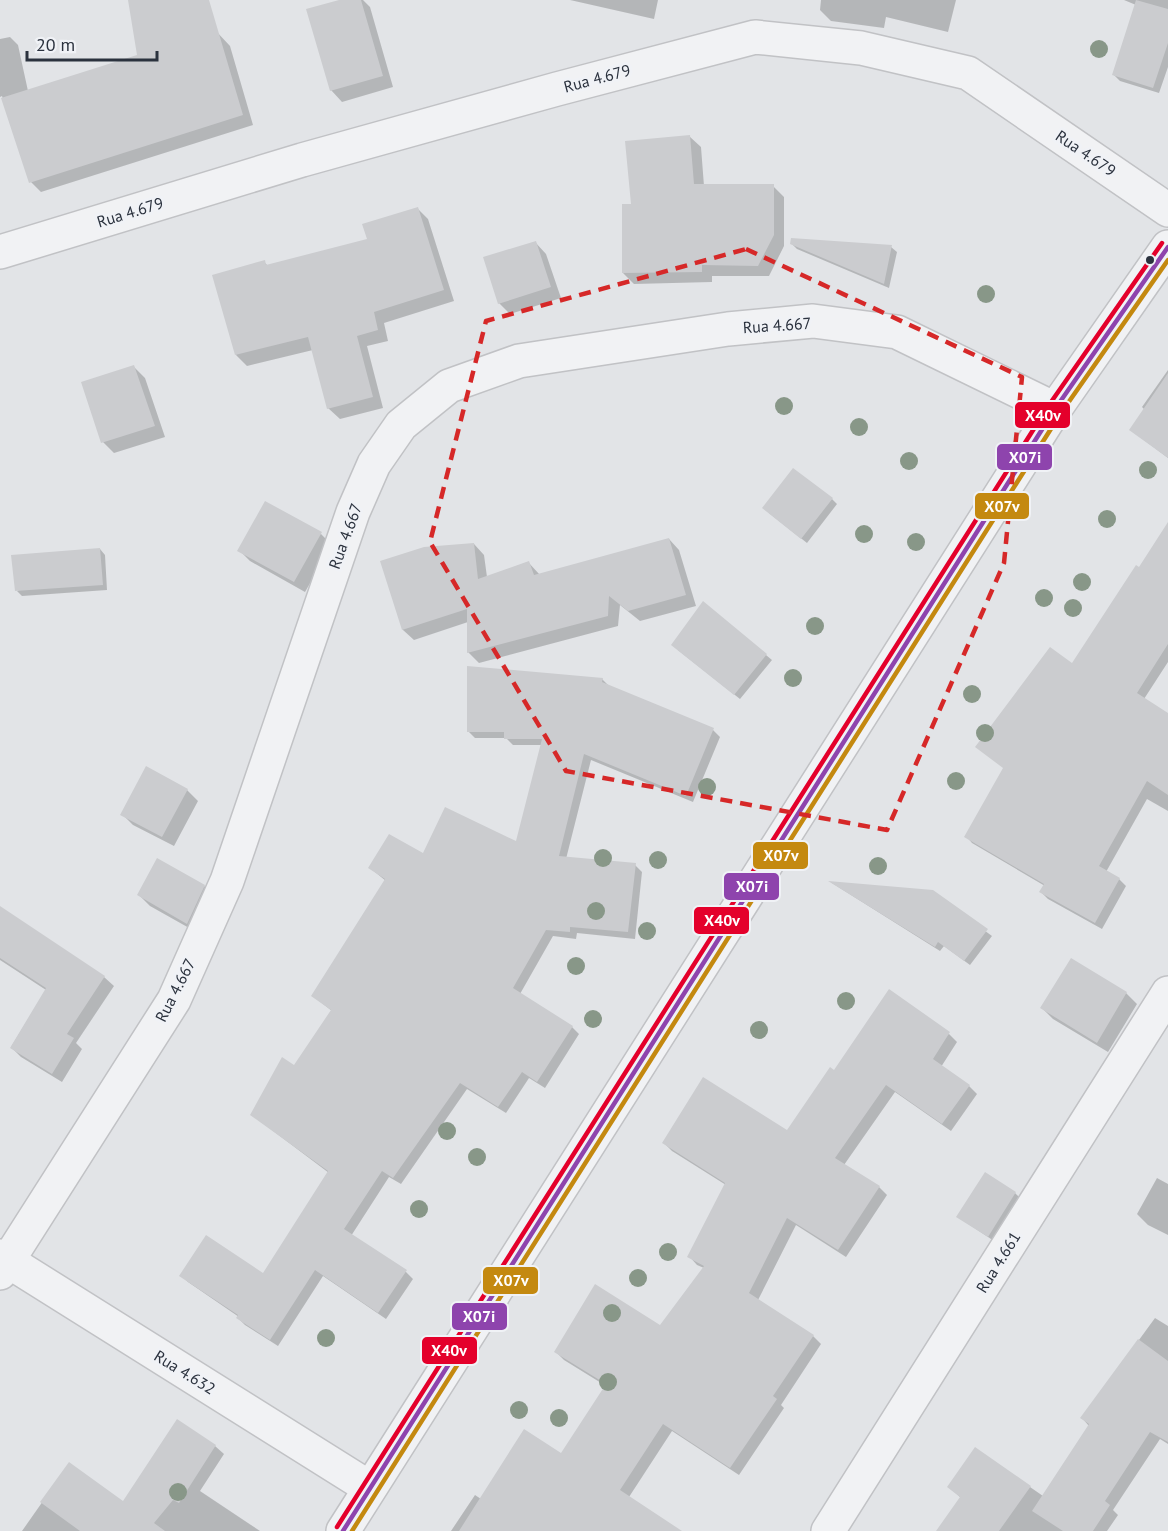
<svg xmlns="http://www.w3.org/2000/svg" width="1168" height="1531" viewBox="0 0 1168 1531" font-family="'PT Sans',sans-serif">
  <rect width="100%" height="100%" fill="#e2e4e7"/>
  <!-- shadow -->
  <path fill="#0003" d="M130 0H187L230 46 253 125 41 192 31 182 2 96 0 97V39L10 37 18 45 28 91 138 56Z
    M344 0H363L370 7 393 87 342 102 331 90Z
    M570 0H658L654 19Z
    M821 0H956L948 32 886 17 884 28 831 21 820 10Z
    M1124 0H1168V67L1159 93 1120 81 1114 75 1136 5Z
    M689 136 701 147 704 186H773L784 197V246L769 276H712V282L634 284 623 273Z
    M417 208 428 219 454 301 384 323 388 341 367 346 383 408 340 419 328 408 313 350 247 366 236 355 264 262 268 266 369 240Z
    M535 242 546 254 561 298 510 314 499 303Z
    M792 244 891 247 897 252 889 288 797 249Z
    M134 367 145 378 165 437 114 453 103 442Z
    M1168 370V458L1131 430 1145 410 1142 407Z
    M832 499 837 504 807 543 769 513Z
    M1168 525V662L1144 699 1168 715V811L1147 799 1106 872 1119 879 1126 886 1102 929 1048 899 1041 892 1045 886 972 843 966 836 1072 666 1140 569Z
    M321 534 332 545 305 592 250 561 239 550Z
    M669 539 679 550 696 606 640 621 620 605 618 626 479 663 468 652V622L414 640 403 630 382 562 474 544 484 555 487 577 528 562 540 575Z
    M100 549 105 555 107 590 22 596 17 591Z
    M703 603 772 660 740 699 678 650Z
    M602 679 609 686 713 730 720 737 693 802 591 760 566 859 635 865 642 872 635 939 577 933 576 939 553 936 520 994 572 1027 579 1034 545 1088 529 1078 506 1113 467 1089 401 1184 389 1177 351 1236 406 1272 413 1279 386 1319 323 1276 278 1346 245 1325 238 1318 239 1317 188 1282 181 1275H264L329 1173 252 1115 294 1067 332 1011 313 996 386 881 370 868 424 855 517 843 542 745H513L506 738H475L468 731Z
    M187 790 198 801 174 846 133 825 122 814Z
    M832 883 932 892 992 936 970 965 944 946 940 951Z
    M204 886 215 897 198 933 150 906 139 895Z
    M0 908 104 977 114 986 76 1043 82 1049 62 1082 21 1057 11 1047 46 990 0 960Z
    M1126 993 1137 1004 1108 1052 1053 1019 1042 1008Z
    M949 1034 957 1042 941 1067 969 1086 977 1094 951 1131 895 1092 844 1165 879 1187 887 1195 846 1257 796 1225 758 1300 813 1336 821 1344 781 1405 784 1408 739 1475 672 1431 629 1497 679 1531H451L475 1495 481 1499 561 1455 606 1386 564 1360 556 1352 660 1327 704 1268 697 1265 689 1256 726 1185 672 1151 664 1143 788 1132 835 1072Z
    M1157 1178 1168 1184V1235L1148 1225 1137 1214Z
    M1015 1193 1020 1198 994 1241 958 1217Z
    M1155 1318 1168 1326V1444L1160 1439 1113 1510 1118 1515 1107 1531H956L961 1498 949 1487 975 1449 1043 1496 1089 1426 1082 1418Z
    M215 1446 224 1454 200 1491 260 1531H22L69 1464 123 1503Z"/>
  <!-- building -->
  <path fill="#cbcccf" d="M128 0H209L243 115 29 183 1 98 137 55Z
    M339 0H361L383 76 330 91 306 9Z
    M1136 0 1168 9V43L1153 88 1112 75Z
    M690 135 694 184H774V235L758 266 702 265V272L622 273V204H631L625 141Z
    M418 207 444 290 374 312 378 330 357 336 373 397 327 409 308 337 235 355 212 275 265 260 266 265 367 239 362 224Z
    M791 238 892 245 884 284 790 244Z
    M536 241 551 287 498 304 483 257Z
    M134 365 155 426 101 443 81 382Z
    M1168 373V458L1129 430Z
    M793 468 833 498 801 539 762 508Z
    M265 501 322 532 294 582 237 551Z
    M1168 522V644L1137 693 1168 713V795L1147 781 1099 866 1120 878 1095 923 1039 892 1044 884 964 837 1003 768 975 747 1050 647 1072 663 1136 565 1139 567Z
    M669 538 686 595 628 611 609 596 608 616 467 653V609L402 630 380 561 424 547 474 543 478 579 529 561 534 575Z
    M100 548 103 585 15 591 11 555Z
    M703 601 767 654 734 695 671 645Z
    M467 666 603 678 602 682 714 728 686 796 584 754 559 856 636 863 628 932 570 927V932L546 930 513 988 573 1026 537 1082 522 1072 498 1107 460 1083 393 1178 382 1171 344 1229 407 1270 378 1313 315 1270 270 1340 236 1318 238 1315 179 1276 206 1235 263 1273 328 1171 250 1115 282 1057 294 1065 331 1010 311 996 385 879 368 868 389 834 423 853 445 807 516 841 542 739H504V732H467Z
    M146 766 188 789 162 837 120 815Z
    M157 858 205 885 187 924 137 895Z
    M828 881 933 890 988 929 964 961 938 942 935 947Z
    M0 906 105 976 67 1034 74 1038 52 1074 10 1048 46 988 0 958Z
    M1071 958 1127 992 1097 1043 1040 1008Z
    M889 989 950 1032 933 1059 970 1085 942 1124 886 1085 835 1158 880 1186 838 1250 787 1218 749 1293 814 1335 773 1396 777 1399 730 1468 663 1424 620 1490 682 1531H459L524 1429 561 1453 606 1384 554 1352 595 1284 660 1325 704 1266 687 1257 725 1183 662 1143 703 1077 787 1130 830 1067 834 1070Z
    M985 1172 1016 1192 988 1237 956 1217Z
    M1138 1339 1168 1361V1442L1150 1432 1105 1501 1110 1505 1093 1531H1063L1032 1511 1089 1424 1080 1418Z
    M177 1419 216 1445 179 1503 173 1500 154 1523 165 1531H80L40 1502 69 1462 123 1501Z
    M975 1447 1031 1486 999 1531H936L960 1497 947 1487Z"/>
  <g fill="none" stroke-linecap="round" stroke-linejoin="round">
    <defs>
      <path id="minor" d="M0 252 302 160 557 89 755 37 861 48 968 73 1168 210
        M0 1256 370 1488
        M0 1273 174 1000 227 881 353 512 374 464 401 425 449 386 519 361 728 329 813 321 897 332 1055 409
        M343 1531 1055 409 1168 247
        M828 1531 1168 993"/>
    </defs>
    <!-- minor casing -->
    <use href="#minor" stroke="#c1c2c5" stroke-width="36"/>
    <!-- minor -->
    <use href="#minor" stroke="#f1f2f4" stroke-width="33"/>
    <defs>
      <path id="bus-1" d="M343 1531 1055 409 1168 247"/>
      <path id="bus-2" d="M352 1531 1061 413 1168 260"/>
      <path id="bus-3" d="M337 1527 1049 405 1162 243"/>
    </defs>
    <!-- bus-1 casing -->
    <use href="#bus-1" stroke="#f0f2f6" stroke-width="9"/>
    <!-- bus-2 casing -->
    <use href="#bus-2" stroke="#f0f2f6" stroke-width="9"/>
    <!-- bus-3 casing -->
    <use href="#bus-3" stroke="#f0f2f6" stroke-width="9"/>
    <!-- bus-1 -->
    <use href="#bus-1" stroke="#8e44ad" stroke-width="4.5"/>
    <!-- bus-2 -->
    <use href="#bus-2" stroke="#c48910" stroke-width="4.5"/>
    <!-- bus-3 -->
    <use href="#bus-3" stroke="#e4002b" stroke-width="4.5"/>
  </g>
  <!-- trees -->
  <g fill="#889788">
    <circle cx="1099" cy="49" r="9"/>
    <circle cx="986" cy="294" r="9"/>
    <circle cx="784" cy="406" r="9"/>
    <circle cx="859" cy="427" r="9"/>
    <circle cx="909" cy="461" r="9"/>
    <circle cx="1148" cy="470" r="9"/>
    <circle cx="1107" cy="519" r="9"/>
    <circle cx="864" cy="534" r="9"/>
    <circle cx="916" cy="542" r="9"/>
    <circle cx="1082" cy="582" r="9"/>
    <circle cx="1044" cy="598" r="9"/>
    <circle cx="1073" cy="608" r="9"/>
    <circle cx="815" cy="626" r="9"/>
    <circle cx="793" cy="678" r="9"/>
    <circle cx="972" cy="694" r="9"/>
    <circle cx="985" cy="733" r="9"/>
    <circle cx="956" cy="781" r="9"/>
    <circle cx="707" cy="787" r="9"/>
    <circle cx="603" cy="858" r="9"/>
    <circle cx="658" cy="860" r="9"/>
    <circle cx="878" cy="866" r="9"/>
    <circle cx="596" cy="911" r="9"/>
    <circle cx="647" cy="931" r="9"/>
    <circle cx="576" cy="966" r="9"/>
    <circle cx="846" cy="1001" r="9"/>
    <circle cx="593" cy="1019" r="9"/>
    <circle cx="759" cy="1030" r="9"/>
    <circle cx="447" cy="1131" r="9"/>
    <circle cx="477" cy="1157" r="9"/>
    <circle cx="419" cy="1209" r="9"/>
    <circle cx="668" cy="1252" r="9"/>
    <circle cx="638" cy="1278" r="9"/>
    <circle cx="612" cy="1313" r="9"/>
    <circle cx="326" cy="1338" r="9"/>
    <circle cx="608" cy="1382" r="9"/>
    <circle cx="519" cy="1410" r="9"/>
    <circle cx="559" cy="1418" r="9"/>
    <circle cx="178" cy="1492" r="9"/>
  </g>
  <!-- marked area -->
  <path fill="none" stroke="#d62828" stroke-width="4.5" stroke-dasharray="12 8" stroke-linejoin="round" d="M746 249 1022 377 1004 563 887 830 566 771 430 542 486 321Z"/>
  <!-- markers -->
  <circle fill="#2b323e" stroke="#f0f2f6" stroke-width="2" cx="1150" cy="260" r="5"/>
  <g text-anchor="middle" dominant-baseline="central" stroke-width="6" stroke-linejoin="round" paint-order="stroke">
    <!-- street labels -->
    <g font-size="16" fill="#2b323e" stroke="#f0f2f6">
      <text transform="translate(597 78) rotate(-15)">Rua 4.679</text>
      <text transform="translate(1086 153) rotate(34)">Rua 4.679</text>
      <text transform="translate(130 212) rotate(-17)">Rua 4.679</text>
      <text transform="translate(777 325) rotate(-4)">Rua 4.667</text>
      <text transform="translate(345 536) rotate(-70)">Rua 4.667</text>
      <text transform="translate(175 990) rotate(-63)">Rua 4.667</text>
      <text transform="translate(998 1262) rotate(-58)">Rua 4.661</text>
      <text transform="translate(185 1372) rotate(32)">Rua 4.632</text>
    </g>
  </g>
  <g stroke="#f0f2f6" stroke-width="2">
    <rect x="1014" y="401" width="57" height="28" rx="6" fill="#e4002b"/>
    <rect x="996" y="443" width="57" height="28" rx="6" fill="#8e44ad"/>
    <rect x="974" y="492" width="56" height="28" rx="6" fill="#c48910"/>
    <rect x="752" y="841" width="57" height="29" rx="6" fill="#c48910"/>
    <rect x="723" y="872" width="57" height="29" rx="6" fill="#8e44ad"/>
    <rect x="693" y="906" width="57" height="29" rx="6" fill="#e4002b"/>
    <rect x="482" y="1266" width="57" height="29" rx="6" fill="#c48910"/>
    <rect x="451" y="1302" width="57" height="29" rx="6" fill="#8e44ad"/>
    <rect x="421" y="1336" width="57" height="29" rx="6" fill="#e4002b"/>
  </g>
  <g font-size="16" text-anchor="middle" font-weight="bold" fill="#fff">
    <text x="1043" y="421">X40v</text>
    <text x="1025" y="463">X07i</text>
    <text x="1002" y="512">X07v</text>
    <text x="781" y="861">X07v</text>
    <text x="752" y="892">X07i</text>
    <text x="722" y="926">X40v</text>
    <text x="511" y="1286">X07v</text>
    <text x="479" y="1322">X07i</text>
    <text x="449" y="1356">X40v</text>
  </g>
  <!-- scale -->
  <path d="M27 51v9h130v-9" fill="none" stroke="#2b323e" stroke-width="3"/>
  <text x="36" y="51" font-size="18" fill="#2b323e" stroke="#f0f2f6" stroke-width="4.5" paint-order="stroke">20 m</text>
</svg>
